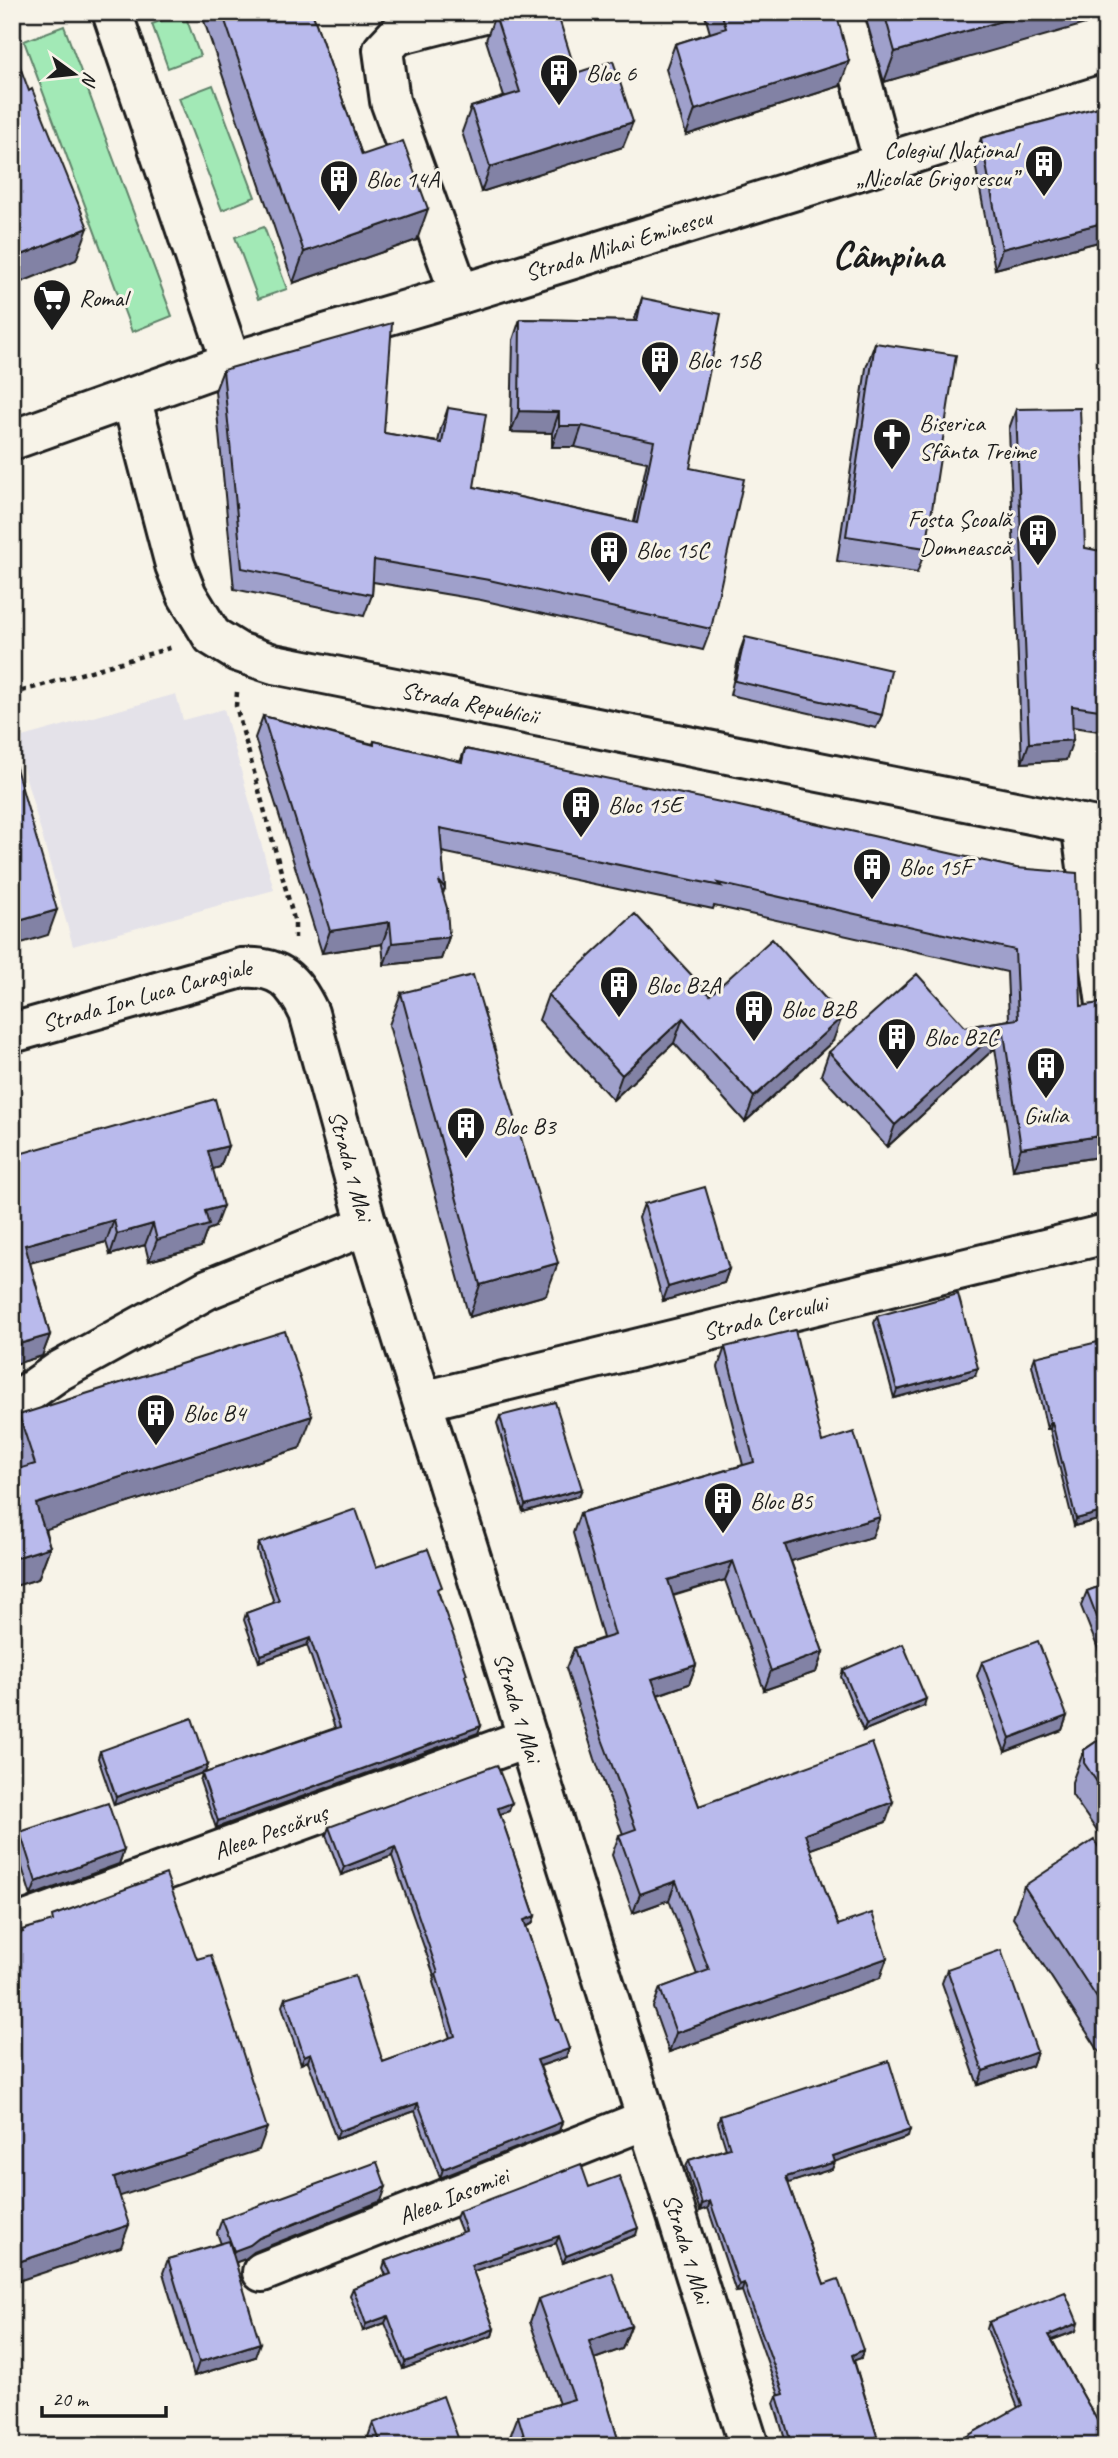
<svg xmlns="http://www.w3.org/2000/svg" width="1118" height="2458" viewBox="0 0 1118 2458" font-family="Caveat,sans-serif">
  <rect width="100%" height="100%" fill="#f7f3e8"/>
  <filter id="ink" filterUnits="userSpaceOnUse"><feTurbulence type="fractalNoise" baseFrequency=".0143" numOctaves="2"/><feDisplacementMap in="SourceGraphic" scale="14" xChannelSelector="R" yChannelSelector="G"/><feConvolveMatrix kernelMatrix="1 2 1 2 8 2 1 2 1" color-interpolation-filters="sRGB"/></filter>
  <g filter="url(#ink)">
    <!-- built -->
    <path fill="#e4e2e9" d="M176 694 183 720 224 709 274 890 73 946 15 739Z"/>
    <!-- green -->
    <path fill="#a2e9b6" stroke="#5f8269" stroke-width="2" d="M184 12 200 56 168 68 152 24Z
      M64 26 172 316 132 332 24 41Z
      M213 85 255 197 222 210 179 98Z
      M264 227 287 289 258 299 235 237Z"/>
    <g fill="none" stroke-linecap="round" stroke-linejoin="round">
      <defs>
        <g id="street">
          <path d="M112 12 231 362"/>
          <path d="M843 12 883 161"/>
          <path d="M460 294 390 101 383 50 397 35 488 12"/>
          <path id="s1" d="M131 397 175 565 187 595 212 636 238 652 274 664 1106 829"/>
          <path id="s2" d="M12 440 231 362 460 294 1106 94"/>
          <path d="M1081 824 1106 1004"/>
          <path id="s3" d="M12 1033 242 968C279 965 294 981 309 1013L367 1225 749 2446"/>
          <path id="s4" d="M423 1401 1106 1234"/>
          <path d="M12 1404 59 1371 208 1289 367 1225"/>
          <path id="s5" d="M12 1926 528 1738"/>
          <path id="s6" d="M262 2272 647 2119"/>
        </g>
      </defs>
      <!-- street casing -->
      <use href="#street" stroke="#1c1c1c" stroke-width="44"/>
      <!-- path -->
      <path stroke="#1c1c1c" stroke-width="4.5" stroke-dasharray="5 5" stroke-linecap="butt" d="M237 692 236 706 295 923V938
        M12 694 173 647"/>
      <!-- street -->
      <use href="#street" stroke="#f7f3e8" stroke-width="38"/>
    </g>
    <!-- wall -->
    <path fill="#9fa0cb" stroke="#1c1c1c" stroke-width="2" d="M201 12H312L362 155 417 240 293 283Z
      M704 12H836L840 86 686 135 666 69 675 44 710 33Z
      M864 12H1106L884 82Z
      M495 15 576 73 623 147 481 192 462 132 471 107 504 97 486 40Z
      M1106 105V240L995 269 974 158 981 138Z
      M642 298 690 468 711 629 703 650 481 600 373 582 372 595 364 616 234 589 215 391 223 370 384 433 438 442 441 428 448 408 474 487 634 522 647 462 575 447H552V433L511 432 513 340 520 319 634 321Z
      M875 343 926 548 917 573 837 561 866 368Z
      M1016 409 1085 548 1106 552V732L1072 727 1066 760 1022 763 1009 429Z
      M745 637 882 715 876 728 730 695 740 651Z
      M263 716 373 744 374 741 460 762 465 749 1016 868 1081 1006 1104 1124 1106 1136 1098 1157 1013 1170 995 1048 887 1147 821 1075 829 1052 965 1027 1009 1020 1007 972 714 906 713 909 442 852 445 888 443 894 449 937 441 959 384 965 382 944 322 953 255 738Z
      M401 993 546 1295 469 1317 389 1025Z
      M548 995H710L833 1041 745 1122 674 1043 613 1100 539 1020Z
      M228 1146 220 1167 213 1169 215 1227 207 1230 201 1247 149 1261 145 1245 110 1255 106 1242 30 1263 50 1335 42 1356 12 1365V1156Z
      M644 1204 729 1269 724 1283 663 1301 639 1218Z
      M877 1316 975 1376 894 1398 874 1323Z
      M725 1347 822 1442 872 1537 791 1561 823 1652 816 1672 764 1690 725 1580 673 1596 696 1665 689 1684 658 1695 699 1806 886 1822 810 1849 838 1925 880 1978 669 2052 653 2007 660 1988 697 1975 669 1900 633 1913 612 1855 619 1835 623 1834 595 1759 566 1668 574 1648 603 1638 573 1533 580 1513 743 1465 718 1367Z
      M1035 1357 1106 1518 1074 1526 1050 1429H1047L1032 1365Z
      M19 1415 300 1448 45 1529 50 1547 38 1579 12 1587V1471L15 1470 12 1462V1435Z
      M500 1416 579 1496 523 1512 497 1423Z
      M259 1543 376 1567 439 1594 481 1726 478 1733 216 1828 200 1781 202 1774 335 1728 307 1645 259 1662 244 1620 246 1613 274 1603 257 1550Z
      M1106 1584V1669L1081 1606 1087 1591Z
      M982 1662 1067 1716 1062 1730 1005 1752 977 1676Z
      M843 1670 924 1706 863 1731 841 1677Z
      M1106 1735V1844L1072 1795V1782L1084 1750Z
      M100 1751 208 1765 205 1772 114 1805 98 1758Z
      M509 1811 500 1814 535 1916 532 1924 526 1926 557 2020 569 2049 566 2057 540 2066 562 2122 559 2131 440 2178 415 2111 336 2139 308 2061 301 2064 282 2006 285 1998 383 2062 450 2038 433 1982 435 1978 392 1856 341 1875 326 1835 329 1827Z
      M20 1832 124 1850 119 1864 31 1896 15 1845Z
      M1106 1858V2062L1013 1918 1024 1886Z
      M947 1969 1037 2052 1032 2066 978 2085 942 1983Z
      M720 2116 908 2137 835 2161 832 2169 788 2183 824 2284 863 2350 861 2358 854 2360 880 2446H787L774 2403 777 2396 779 2395 742 2291 736 2292 708 2208 700 2211 686 2167 689 2160 726 2149 718 2123Z
      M589 2187 636 2235 563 2263 556 2243 473 2271 494 2329 492 2336 403 2369 385 2323 363 2331 350 2295 353 2288 386 2275 383 2268 385 2261 462 2233 456 2218 459 2211Z
      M381 2201 254 2252 245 2259 236 2262 255 2357 194 2376 163 2273 168 2259 221 2244 217 2233 222 2219Z
      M538 2299 631 2326 622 2349 594 2359 620 2446H511L509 2439 518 2416 559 2404 530 2322Z
      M989 2322 1076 2331 1052 2340 1098 2422 1106 2446H954L955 2443 1018 2408 987 2329Z
      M373 2423 461 2446H372L368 2437Z"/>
    <!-- shaded-wall -->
    <path fill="#8282a5" stroke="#1c1c1c" stroke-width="2" d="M1032 12H1106V18L884 82 895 52Z
      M849 61 840 86 686 135 695 110Z
      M633 122 623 147 481 192 490 167Z
      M428 209 417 240 293 283 304 252Z
      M1106 222V240L995 269 1002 249Z
      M88 228 76 260 12 286V259Z
      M519 411 559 412 552 433 511 432Z
      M559 426H582L575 447H552Z
      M1073 740 1066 760 1022 763 1029 743Z
      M57 910 48 935 12 946V923Z
      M390 922 382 944 322 953 330 931Z
      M449 937 441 959 384 965 392 943Z
      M842 1017 833 1041 745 1122 754 1097Z
      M683 1018 674 1043 613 1100 622 1075Z
      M1003 1026 995 1048 887 1147 895 1125Z
      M1106 1102V1123L1093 1125 1101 1103Z
      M1106 1135 1098 1157 1013 1170 1021 1148Z
      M228 1146 220 1167 200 1173 208 1151Z
      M223 1206 215 1227 207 1230 201 1247 149 1261 157 1240 205 1211Z
      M114 1220 106 1242 17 1266 25 1245Z
      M153 1224 145 1245 110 1255 117 1234Z
      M558 1263 546 1295 469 1317 480 1285Z
      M729 1269 724 1283 663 1301 668 1287Z
      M50 1335 42 1356 12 1365V1346Z
      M978 1368 975 1376 894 1398 897 1390Z
      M312 1416 300 1448 25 1536 36 1504Z
      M1050 1422H1052L1050 1429H1047Z
      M582 1489 579 1496 523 1512 525 1505Z
      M1106 1511V1518L1074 1526 1076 1519Z
      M880 1517 872 1537 778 1565 785 1545Z
      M50 1547 38 1579 12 1587V1559Z
      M733 1561 725 1580 661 1599 668 1580Z
      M310 1638 307 1645 259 1662 261 1655Z
      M823 1652 816 1672 764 1690 771 1671Z
      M696 1665 689 1684 645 1699 652 1679Z
      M926 1699 924 1706 863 1731 866 1724Z
      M1067 1716 1062 1730 1005 1752 1010 1738Z
      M481 1726 478 1733 216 1828 218 1821Z
      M208 1765 205 1772 114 1805 116 1797Z
      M893 1802 886 1822 797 1854 805 1834Z
      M512 1803 509 1811 495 1816 498 1808Z
      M395 1847 392 1856 341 1875 344 1867Z
      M124 1850 119 1864 31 1896 36 1882Z
      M676 1881 669 1900 633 1913 640 1894Z
      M535 1916 532 1924 521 1928 524 1920Z
      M887 1958 880 1978 669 2052 676 2033Z
      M569 2049 566 2057 534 2068 537 2060Z
      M1037 2052 1032 2066 978 2085 983 2071Z
      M311 2053 308 2061 301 2064 304 2056Z
      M418 2103 415 2111 336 2139 339 2131Z
      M562 2122 559 2131 440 2178 443 2169Z
      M267 2128 259 2150 106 2201 114 2178Z
      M910 2130 908 2137 831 2163 833 2156Z
      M835 2162 832 2169 783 2185 786 2177Z
      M386 2187 381 2201 254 2252 245 2259 229 2265 234 2251 259 2238Z
      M710 2201 708 2208 700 2211 702 2204Z
      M129 2225 121 2247 12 2283V2264Z
      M638 2228 636 2235 563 2263 566 2256Z
      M559 2236 556 2243 468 2273 471 2265Z
      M744 2283 742 2291 736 2292 739 2285Z
      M388 2316 385 2323 363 2331 366 2324Z
      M1078 2323 1076 2331 1046 2342 1049 2335Z
      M631 2326 622 2349 580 2364 589 2341Z
      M494 2329 492 2336 403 2369 405 2362Z
      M260 2343 255 2357 194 2376 199 2362Z
      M863 2350 861 2358 850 2362 852 2355Z"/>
    <!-- building -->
    <path fill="#b9baec" stroke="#1c1c1c" stroke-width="2" d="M222 12H312L362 155 403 141 428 209 304 252Z
      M504 12H557L576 73 613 61 633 122 490 167 471 107 520 92 495 15Z
      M721 12H836L849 61 695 110 675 44 726 28Z
      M884 12H1032L895 52Z
      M12 45 29 91 32 89 88 228 12 259Z
      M1106 105V222L1002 249 981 138Z
      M642 298 721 314 690 468 744 479 711 629 489 580 374 560 372 595 242 568 223 370 392 323 384 433 442 443 448 408 486 414 474 487 637 523 654 441 582 426H559V412L519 411 520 319 637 321Z
      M875 343 956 355 926 548 846 536Z
      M1080 408 1085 548 1106 552V711L1072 706 1073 740 1029 743 1016 409Z
      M745 637 891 670 882 715 735 681Z
      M263 716 374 745V741L462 762 465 749 730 804 1016 868 1077 873 1081 1006 1106 1002V1102L1101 1103 1106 1135 1021 1148 1003 1026 895 1125 829 1052 917 974 965 1027 1018 1019 1015 950 718 883 721 886 440 828 445 888 439 881 447 908 449 937 392 943 390 922 330 931Z
      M12 754 57 910 12 923Z
      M635 914 710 995 772 939 842 1017 754 1097 683 1018 622 1075 548 995Z
      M473 975 558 1263 480 1285 401 993Z
      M215 1099 228 1146 208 1151 223 1206 205 1211 209 1225 157 1240 153 1224 117 1234 114 1220 25 1245 50 1335 12 1346V1156Z
      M705 1187 729 1269 668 1287 644 1204Z
      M958 1294 978 1368 897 1390 877 1316Z
      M795 1330 822 1442 854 1432 880 1517 785 1545 823 1652 771 1671 733 1561 668 1580 696 1665 652 1679 699 1806 872 1743 893 1802 805 1834 838 1925 872 1913 887 1958 676 2033 660 1988 709 1970 676 1881 640 1894 619 1835 636 1829 602 1739 574 1648 615 1635 580 1513 754 1462 725 1347Z
      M285 1331 312 1416 36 1504 50 1547 12 1559V1471L35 1464 19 1415Z
      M1106 1340V1511L1076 1519 1052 1422H1050L1035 1357Z
      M555 1402 582 1489 525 1505 500 1416Z
      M356 1509 376 1567 428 1549 442 1587 437 1589 467 1674 465 1675 481 1726 218 1821 202 1774 340 1727 310 1638 261 1655 246 1613 279 1601 259 1543Z
      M1106 1584V1640L1087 1591Z
      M1038 1641 1067 1716 1010 1738 982 1662Z
      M903 1644 926 1699 866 1724 843 1670Z
      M192 1718 208 1765 116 1797 100 1751Z
      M1106 1735V1795L1084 1763V1750Z
      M497 1765 512 1803 498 1808 535 1916 524 1920 557 2020H559L569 2049 537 2060 562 2122 443 2169 418 2103 339 2131 311 2053 304 2056 285 1998 355 1976 383 2062 455 2036 436 1974 438 1973 395 1847 344 1867 329 1827Z
      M108 1803 124 1850 36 1882 20 1832Z
      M1094 1840 1106 1858V2012L1024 1886Z
      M166 1874 197 1959 211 1955 267 2128 114 2178 129 2225 12 2264V1935L23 1932 22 1930 53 1921 52 1916Z
      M1001 1950 1037 2052 983 2071 947 1969Z
      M889 2061 910 2130 833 2156 835 2162 786 2177 824 2284 838 2279 863 2350 852 2355 880 2446H792L777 2396 784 2394 744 2283 739 2285 710 2201 702 2204 689 2160 730 2148 720 2116Z
      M377 2162 386 2187 259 2238 250 2245 234 2251 222 2219Z
      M581 2164 589 2187 619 2176 638 2228 566 2256 559 2236 471 2265 494 2329 405 2362 388 2316 366 2324 353 2288 391 2274 385 2261 466 2231 459 2211Z
      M229 2241 260 2343 199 2362 168 2259Z
      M612 2273 631 2326 589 2341 620 2446H527L518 2416 574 2399 538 2299Z
      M1065 2292 1078 2323 1049 2335 1098 2422 1106 2418V2446H956L955 2443 1022 2405 989 2322Z
      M443 2396 461 2446H382L373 2423Z"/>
  </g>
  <!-- icons -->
  <defs>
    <symbol id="building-pin" viewBox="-11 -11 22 30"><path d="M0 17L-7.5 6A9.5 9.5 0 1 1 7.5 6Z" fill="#1c1c1c" stroke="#f7f3e8"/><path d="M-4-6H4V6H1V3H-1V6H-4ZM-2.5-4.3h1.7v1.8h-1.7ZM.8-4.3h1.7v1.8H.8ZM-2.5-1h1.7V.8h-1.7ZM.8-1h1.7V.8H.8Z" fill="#fff"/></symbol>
    <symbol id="supermarket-pin" viewBox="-11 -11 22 30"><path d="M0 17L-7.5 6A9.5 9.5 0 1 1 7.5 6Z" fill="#1c1c1c" stroke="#f7f3e8"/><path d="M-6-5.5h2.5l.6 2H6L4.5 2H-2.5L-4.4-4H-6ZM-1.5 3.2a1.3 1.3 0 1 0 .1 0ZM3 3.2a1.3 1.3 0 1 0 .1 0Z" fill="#fff"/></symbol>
    <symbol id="church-pin" viewBox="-11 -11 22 30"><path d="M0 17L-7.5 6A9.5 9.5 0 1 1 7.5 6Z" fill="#1c1c1c" stroke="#f7f3e8"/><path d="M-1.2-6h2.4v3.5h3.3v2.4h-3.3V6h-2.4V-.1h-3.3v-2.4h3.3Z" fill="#fff"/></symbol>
  </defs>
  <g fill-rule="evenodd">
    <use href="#building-pin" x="537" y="51" width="44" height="60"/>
    <use href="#building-pin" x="1022" y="142" width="44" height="60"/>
    <use href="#building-pin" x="317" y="157" width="44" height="60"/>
    <use href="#supermarket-pin" x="30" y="276" width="44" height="60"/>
    <use href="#building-pin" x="638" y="338" width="44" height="60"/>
    <use href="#church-pin" x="870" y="415" width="44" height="60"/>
    <use href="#building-pin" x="1016" y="511" width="44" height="60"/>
    <use href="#building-pin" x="587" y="528" width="44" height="60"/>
    <use href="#building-pin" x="559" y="783" width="44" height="60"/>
    <use href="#building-pin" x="850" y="845" width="44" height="60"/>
    <use href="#building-pin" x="597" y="963" width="44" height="60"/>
    <use href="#building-pin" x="732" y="987" width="44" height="60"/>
    <use href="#building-pin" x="875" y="1015" width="44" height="60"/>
    <use href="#building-pin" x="1024" y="1044" width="44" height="60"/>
    <use href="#building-pin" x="444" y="1104" width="44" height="60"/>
    <use href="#building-pin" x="134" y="1391" width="44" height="60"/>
    <use href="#building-pin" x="701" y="1479" width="44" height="60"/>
  </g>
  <g text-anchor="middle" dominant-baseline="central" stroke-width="6" stroke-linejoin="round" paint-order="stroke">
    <!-- poi labels -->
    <g font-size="24" fill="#1c1c1c" stroke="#f7f3e8" text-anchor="start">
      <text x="586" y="73">Bloc 6</text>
      <text x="1017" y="150" text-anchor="end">Colegiul Național<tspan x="1017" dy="28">„Nicolae Grigorescu”</tspan></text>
      <text x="366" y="179">Bloc 14A</text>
      <text x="79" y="298">Romal</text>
      <text x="687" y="360">Bloc 15B</text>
      <text x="919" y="423">Biserica<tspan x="919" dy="28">Sfânta Treime</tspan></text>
      <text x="1011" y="519" text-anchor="end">Fosta Școală<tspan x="1011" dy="28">Domnească</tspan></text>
      <text x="636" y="550">Bloc 15C</text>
      <text x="608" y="805">Bloc 15E</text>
      <text x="899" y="867">Bloc 15F</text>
      <text x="646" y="985">Bloc B2A</text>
      <text x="781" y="1009">Bloc B2B</text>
      <text x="924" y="1037">Bloc B2C</text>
      <text x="1046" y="1115" text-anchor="middle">Giulia</text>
      <text x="493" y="1126">Bloc B3</text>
      <text x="183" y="1413">Bloc B4</text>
      <text x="750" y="1501">Bloc B5</text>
    </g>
    <!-- street labels -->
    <g font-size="24" fill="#1c1c1c" stroke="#f7f3e8">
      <text stroke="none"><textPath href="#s2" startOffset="637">Strada Mihai Eminescu</textPath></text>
      <text stroke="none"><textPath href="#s1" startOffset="522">Strada Republicii</textPath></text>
      <text stroke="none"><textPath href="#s3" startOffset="140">Strada Ion Luca Caragiale</textPath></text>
      <text stroke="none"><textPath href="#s3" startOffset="485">Strada 1 Mai</textPath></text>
      <text stroke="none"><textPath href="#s4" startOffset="352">Strada Cercului</textPath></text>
      <text stroke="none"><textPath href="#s3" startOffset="1052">Strada 1 Mai</textPath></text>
      <text stroke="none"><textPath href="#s5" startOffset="275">Aleea Pescăruș</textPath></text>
      <text stroke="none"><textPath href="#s6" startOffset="206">Aleea Iasomiei</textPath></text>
      <text stroke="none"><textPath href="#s3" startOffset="1619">Strada 1 Mai</textPath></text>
    </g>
    <!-- town labels -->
    <g font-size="38" font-weight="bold" fill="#1c1c1c" stroke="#f7f3e8">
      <text x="888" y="255">Câmpina</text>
    </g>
  </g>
  <!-- margin -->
  <rect width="1118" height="2458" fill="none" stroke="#f7f3e8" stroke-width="42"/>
  <rect x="21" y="21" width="1076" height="2416" fill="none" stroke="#1c1c1c" stroke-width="2.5" filter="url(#ink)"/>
  <!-- north arrow -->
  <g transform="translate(74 74) rotate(105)" stroke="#f7f3e8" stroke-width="5" paint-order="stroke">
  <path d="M0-5L12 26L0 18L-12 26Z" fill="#1c1c1c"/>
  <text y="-10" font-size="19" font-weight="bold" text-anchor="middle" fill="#1c1c1c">N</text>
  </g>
  <!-- scale -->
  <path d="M42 2406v10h124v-10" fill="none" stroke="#1c1c1c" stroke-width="3.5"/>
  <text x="52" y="2406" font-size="21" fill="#1c1c1c" stroke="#f7f3e8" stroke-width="5" paint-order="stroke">20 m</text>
</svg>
